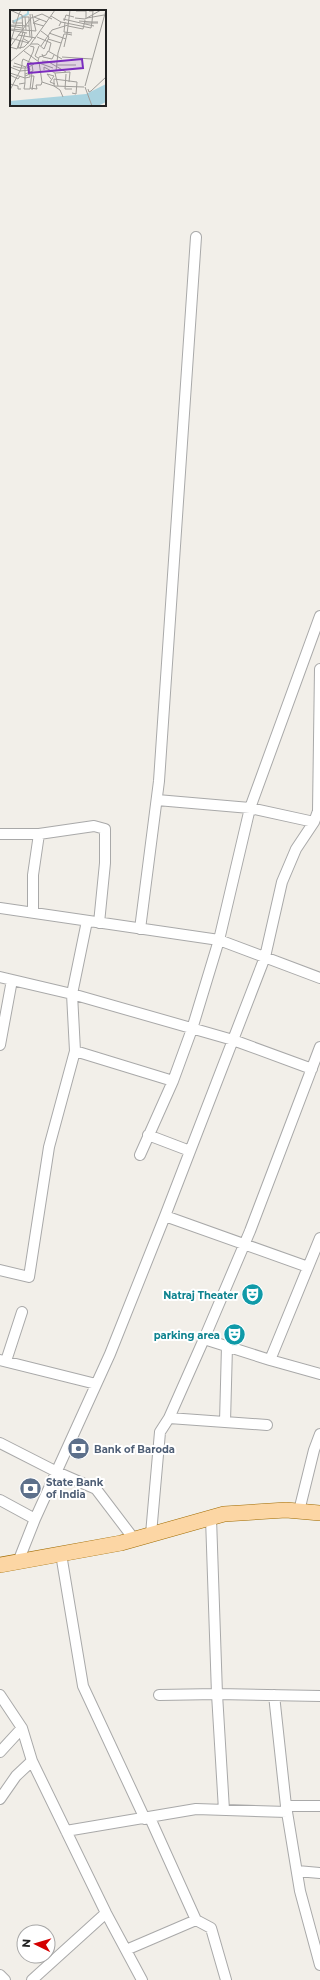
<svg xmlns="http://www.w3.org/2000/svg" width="320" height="1980" viewBox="0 0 320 1980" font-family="Montserrat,sans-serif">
  <rect width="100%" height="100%" fill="#f2efe9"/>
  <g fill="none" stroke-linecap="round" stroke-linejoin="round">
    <defs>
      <path id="street" d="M157 800 250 808 314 822
        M0 834H39L33 875V913
        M39 834 94 826 105 829V863L99 923
        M0 908 219 940 320 978
        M140 929 159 781 196 237
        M0 977 72 994 233 1040 312 1069
        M0 1045 12 980
        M75 1051 72 994 87 921
        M148 1135 190 1151
        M140 1155 173 1081
        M165 1216 308 1267
        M0 1270 29 1277 49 1147 75 1051 173 1081 192 1029 219 940 250 808 320 616
        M204 1339 250 1231 320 1047
        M0 1360 96 1384
        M270 1360 320 1374
        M6 1361 22 1312
        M225 1422 227 1346
        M267 1425 169 1418 204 1339 270 1360 320 1238
        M0 1443 57 1472 96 1489 134 1539
        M0 1500 35 1519
        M299 1511 314 1450 320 1434
        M211 1518 217 1694 224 1810
        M151 1534 160 1432 169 1418
        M61 1554 83 1686 145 1819
        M18 1562 35 1519 110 1354 165 1216 265 957 282 882 296 849 314 822 318 811 320 669
        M0 1695 22 1728
        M159 1695 217 1694 320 1696
        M274 1695 286 1806
        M0 1752 22 1728 32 1761
        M0 1799 16 1776 32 1761 106 1913 142 1980
        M287 1812 286 1806H320
        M150 1818 196 1920
        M66 1831 196 1809 287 1812 300 1891 320 1965
        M297 1871 320 1873
        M126 1950 196 1920 211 1928 226 1980
        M0 1975 5 1980
        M32 1980 106 1913"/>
      <path id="primary" d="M0 1565 121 1543 224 1514 286 1510 320 1513"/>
    </defs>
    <!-- street casing -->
    <use href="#street" stroke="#a9a9a9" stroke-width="12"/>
    <!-- primary casing -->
    <use href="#primary" stroke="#a06b00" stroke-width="16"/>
    <!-- street -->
    <use href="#street" stroke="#fff" stroke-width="10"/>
    <!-- primary -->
    <use href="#primary" stroke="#fcd6a4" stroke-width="15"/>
  </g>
  <!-- icons -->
  <defs>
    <symbol id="theatre-disc" viewBox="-11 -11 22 22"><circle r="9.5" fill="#0f9aa8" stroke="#fff"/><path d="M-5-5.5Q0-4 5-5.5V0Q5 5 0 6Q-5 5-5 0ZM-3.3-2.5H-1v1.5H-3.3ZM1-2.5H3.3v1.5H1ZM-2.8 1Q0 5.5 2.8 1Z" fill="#fff"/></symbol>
    <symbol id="bank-disc" viewBox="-11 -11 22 22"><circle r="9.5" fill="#5c6f8a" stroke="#fff"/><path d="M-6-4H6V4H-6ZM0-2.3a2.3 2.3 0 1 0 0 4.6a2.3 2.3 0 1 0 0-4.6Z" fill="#fff"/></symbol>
  </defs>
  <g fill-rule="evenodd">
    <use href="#theatre-disc" x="240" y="1282" width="25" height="25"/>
    <use href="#theatre-disc" x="222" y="1322" width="25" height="25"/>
    <use href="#bank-disc" x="66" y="1436" width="25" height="25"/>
    <use href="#bank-disc" x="18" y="1476" width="25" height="25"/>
  </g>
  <g text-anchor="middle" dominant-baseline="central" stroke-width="4" stroke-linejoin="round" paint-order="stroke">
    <!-- culture labels -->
    <g font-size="10" font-weight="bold" fill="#0d838f" stroke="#fff" text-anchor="end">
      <text x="238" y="1295">Natraj Theater</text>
      <text x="220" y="1335">parking area</text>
    </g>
    <!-- service labels -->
    <g font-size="10" font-weight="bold" fill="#4e5e75" stroke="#fff" text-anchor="start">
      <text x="94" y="1449">Bank of Baroda</text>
      <text x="46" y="1482">State Bank<tspan x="46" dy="12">of India</tspan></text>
    </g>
  </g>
  <!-- overview -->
  <g transform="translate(10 10)">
    <rect width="96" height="96" fill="#f2efe9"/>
    <path d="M96 74V92L88 96H0V91L76 84Z" fill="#aad3df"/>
    <path fill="none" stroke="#aad3df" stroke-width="2" d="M3 12 18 4V0"/>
    <path fill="none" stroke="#9f9d99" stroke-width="1" d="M0 0 9 4 0 34M66 1H76V9M41 6 51 12 49 16M12 7H15L16 20M15 7H19V16M24 7 37 12M65 8 75 9 91 0M77 8 94 5M30 9 23 13 34 16M53 9 84 16M3 10V13H13M54 11 56 5 64 7M69 11 82 12 83 1H79M51 12 81 18 82 12H88M55 12 54 22 62 23M75 13H88M0 15 19 16 20 27M0 16 12 18M58 16 73 19 75 10M0 19 26 21 22 4M0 20 17 23M31 21 39 27 34 39M39 23 56 29M8 25 26 28M27 27 41 33 39 41M0 28 19 33M38 29 51 33M19 32 22 28 20 4M21 34H28L34 39M31 36 42 20 58 15M0 37 21 8 32 4 42 9M0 37 7 39 10 30M54 37 57 24 62 25M8 38 13 22 12 5 9 4 11 0M8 38 14 37 19 32 14 29M10 39 15 23M14 41 29 52 32 72 44 76 74 77M32 44 33 47 42 49 44 45M52 47 82 49M28 48 25 46 29 36M28 51 29 47 36 45 38 41 52 49M32 51 45 52M37 51 56 62M0 52 20 35 45 0M4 53 16 57 15 58V68L20 67V64L15 66M29 53 43 58M47 55H66M0 57 10 61 20 60 19 57M16 57 23 42 24 37 20 36M34 60V57L45 63M46 61 48 43 54 24H57L60 0M0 63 15 68V73L9 74M15 64 23 61 22 55M56 64 55 79H62M0 65 8 69 10 66M22 66H24L22 80M44 66 40 72 45 74M41 69 37 64 44 66M15 73 14 79H20L22 62M0 74 8 76V79H11M48 76 45 63 60 62 59 72M75 76 96 0M75 77 82 96M20 78 27 79 26 75H31L32 72M78 79 79 82 81 81 96 67M0 80 11 59V58L12 55V52L13 49 24 54 17 58H11L3 56M53 87 50 80 44 76V69L67 72 66 84 62 83"/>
    <path fill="#7b2cbf" fill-opacity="0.15" stroke="#7b2cbf" stroke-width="2" d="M72 49 73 58 19 63 18 54Z"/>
    <rect width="96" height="96" fill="none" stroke="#222" stroke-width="2"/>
  </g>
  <!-- north arrow -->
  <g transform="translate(36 1944) rotate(275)"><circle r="19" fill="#ffffff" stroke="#a7a7a7"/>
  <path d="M0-3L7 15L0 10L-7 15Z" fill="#d40000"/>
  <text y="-6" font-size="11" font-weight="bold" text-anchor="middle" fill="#222222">N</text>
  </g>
</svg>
